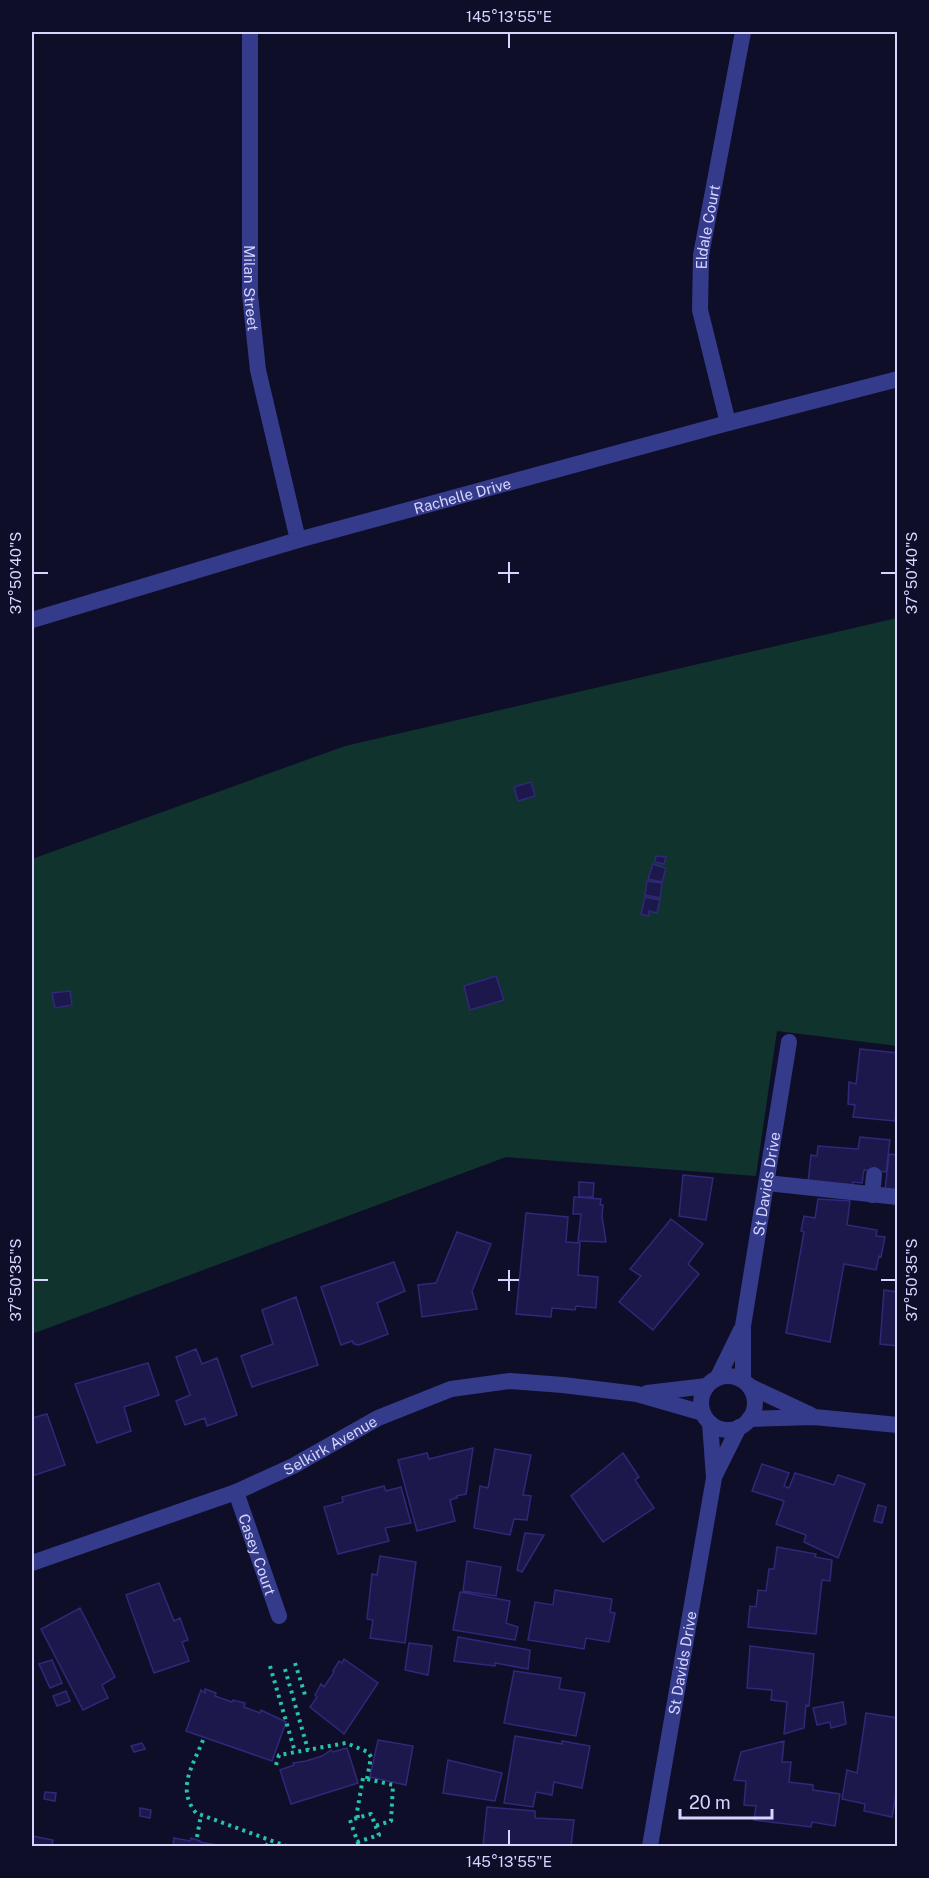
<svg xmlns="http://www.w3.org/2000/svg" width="929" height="1878" viewBox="0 0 929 1878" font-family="'Public Sans',sans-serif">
  <rect width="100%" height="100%" fill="#0f0e29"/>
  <!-- green -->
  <path fill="#10332e" d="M897 618V1046L777 1031 756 1176 506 1157 32 1334V859L345 746Z"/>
  <!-- building -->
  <path fill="#1d184b" stroke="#302879" stroke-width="1.5" d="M531 782 535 796 518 801 514 787Z
    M656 856 666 857 664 864 655 862Z
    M653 864 666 868 662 882 648 879Z
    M647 881 662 883 660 898 645 895Z
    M645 897 660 900 657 913 649 911V916L641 914Z
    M496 976 504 1000 470 1010 464 986Z
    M70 991 72 1005 55 1008 52 993Z
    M860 1049 898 1053V1097L895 1121 853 1117 855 1105 848 1104 849 1082 856 1084Z
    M860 1137 890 1140 886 1172 864 1170 862 1183 853 1182V1185L808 1183 811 1155 817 1156 818 1146 858 1149Z
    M889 1154 898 1155V1191L885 1190Z
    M683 1175 713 1178 706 1220 679 1216Z
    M579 1182 594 1183 593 1197H579Z
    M574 1197 601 1199 600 1205H603L602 1216 606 1242 578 1241 581 1214H573Z
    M818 1199 850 1201 847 1225 877 1230 876 1236 885 1237 881 1257 879 1256 876 1270 844 1264 830 1342 786 1333 804 1232 801 1231 804 1216 815 1218Z
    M526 1213 568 1217 566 1242 580 1243 578 1275 598 1277 596 1308 576 1306 575 1310 552 1308 551 1317 516 1314Z
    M671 1219 703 1244 688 1264 699 1274 653 1330 619 1302 641 1276 630 1269Z
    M457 1232 491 1244 472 1291 477 1309 422 1317 418 1285 436 1283Z
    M394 1262 405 1291 377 1303 388 1334 359 1345 354 1344 352 1341 341 1345 321 1287Z
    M884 1290 898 1292V1346L880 1344Z
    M296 1297 318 1365 252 1387 241 1356 273 1344 262 1310Z
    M196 1349 202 1364 217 1358 237 1415 207 1426 205 1418 185 1425 176 1401 190 1395 176 1357Z
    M148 1363 159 1395 124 1407 131 1431 97 1443 75 1384Z
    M47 1414 65 1465 32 1476V1418Z
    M473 1448 466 1494 456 1496 457 1498 450 1500 455 1521 417 1531 398 1460 427 1453 429 1459Z
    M495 1449 531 1455 523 1495 531 1496 527 1520 514 1519 510 1535 474 1528 480 1486 488 1488Z
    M623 1453 639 1477 635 1480 654 1508 603 1542 571 1496Z
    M762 1464 789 1473 784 1486 789 1488 795 1473 834 1485 838 1475 865 1484 838 1558 804 1542 806 1535 776 1524 784 1501 752 1491Z
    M384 1486 386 1491 401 1487 411 1523 385 1528 389 1541 338 1554 324 1507 343 1502 342 1497Z
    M878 1505 886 1507 882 1523 874 1521Z
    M525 1533 544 1535 522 1572 517 1570Z
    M777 1547 816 1554 815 1557 832 1560 830 1581 822 1580 816 1634 748 1627 750 1606 756 1607 758 1590 766 1591 769 1569H774Z
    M380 1556 416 1562 405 1643 370 1638 373 1620 367 1619 372 1574 377 1575Z
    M467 1561 501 1567 496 1596 463 1591Z
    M159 1583 174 1621 180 1618 188 1640 182 1642 189 1661 154 1673 126 1595Z
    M555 1590 612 1599 610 1612 615 1613 609 1642 586 1638 584 1649 528 1640 535 1602 553 1605Z
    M460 1592 510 1601 506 1623 518 1627 515 1640 453 1630Z
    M80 1608 115 1677 102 1685 108 1698 83 1710 41 1629Z
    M458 1637 530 1650 528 1669 495 1663V1666L454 1661Z
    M409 1643 432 1646 428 1675 405 1670Z
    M750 1646 814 1654 809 1706 806 1705 804 1728 784 1734 787 1702 771 1700 772 1690 747 1688Z
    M344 1659 378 1683 344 1734 310 1707 317 1697 315 1695 321 1684 324 1687 334 1672 333 1671 339 1661 342 1663Z
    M52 1660 62 1683 50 1688 39 1664Z
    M514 1671 561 1678 559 1689 585 1693 576 1736 504 1723Z
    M205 1689 216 1693 215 1696 232 1702 233 1700 245 1703 244 1707 260 1713 261 1710 286 1722 272 1761 186 1731 201 1690 205 1693Z
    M66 1691 70 1701 57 1706 53 1696Z
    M843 1702 846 1724 831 1728 830 1722 817 1725 813 1708Z
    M866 1713 898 1718V1784L892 1817 864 1811 865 1804 842 1799 847 1770 857 1773Z
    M515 1736 562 1744V1741L590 1746 582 1788 554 1782 552 1795 536 1792 533 1807 504 1803Z
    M378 1740 413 1746 406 1785 370 1777Z
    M784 1741 782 1762H791L789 1782 813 1785V1790L840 1794 835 1826 812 1822 811 1827 754 1820 756 1806 744 1805 746 1781 734 1780 741 1752Z
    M142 1743 145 1749 134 1752 131 1746Z
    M347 1748 358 1783 291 1804 280 1770 294 1765 293 1763 306 1761 322 1756 331 1750 333 1752Z
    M448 1760 502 1773 495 1801 443 1793Z
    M45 1792 56 1793 55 1801 44 1799Z
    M487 1807 535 1811V1818L574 1820 571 1846H483Z
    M140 1808 151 1810 150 1818 140 1816Z
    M32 1836 53 1840 52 1846H57H32Z
    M174 1838 190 1841 191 1838 200 1841V1842L223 1846H173Z"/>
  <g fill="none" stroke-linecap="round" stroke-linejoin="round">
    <!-- path -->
    <path stroke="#26c3a8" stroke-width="4" stroke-dasharray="3 4.5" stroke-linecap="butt" d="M295 1663 306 1698
      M270 1666 295 1752
      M285 1669 308 1750
      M203 1740C193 1766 176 1788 196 1813L286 1846
      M276 1765 279 1755 346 1743 368 1752 371 1757 367 1779
      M358 1818 357 1812 363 1778 393 1785 391 1821 375 1826
      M197 1837 201 1815
      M357 1842 379 1835 371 1814 350 1820 359 1846
      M266 1846 270 1841"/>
    <!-- minor -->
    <g stroke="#353b8b" stroke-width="16">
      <path id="s1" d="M250 32V295L258 370 298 540"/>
      <path id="s2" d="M728 423 700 310 701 255 743 32"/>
      <path id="s3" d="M32 620 298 540 728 423 898 379"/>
      <path d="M767 1183 898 1197"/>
      <path d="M872 1195 874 1175"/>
      <circle cx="728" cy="1403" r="27"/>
      <path d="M718 1377 741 1330"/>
      <path id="s4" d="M743 1380V1326L789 1042"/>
      <path d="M749 1386 811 1415"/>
      <path d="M647 1393 707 1386"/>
      <path d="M749 1419 814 1417 898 1425"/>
      <path d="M714 1477 739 1427"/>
      <path id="s5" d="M236 1492 279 1616"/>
      <path id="s6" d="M32 1563 236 1492 293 1466 378 1418 451 1389 510 1381 563 1385 637 1394 703 1413"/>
      <path id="s7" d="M650 1846 714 1478 710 1423"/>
    </g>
  </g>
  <!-- ticks -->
  <path fill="none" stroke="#d6d5ff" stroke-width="2" d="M509 33V48M509 562V583M33 573H48M498 573H519M881 573H896M509 1270V1291M33 1280H48M498 1280H519M881 1280H896M509 1830V1845"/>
  <g text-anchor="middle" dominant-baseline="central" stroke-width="5" stroke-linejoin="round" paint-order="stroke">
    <!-- street labels -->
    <g font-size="15" fill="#d6d5ff" stroke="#0f0e29">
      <text stroke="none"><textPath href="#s2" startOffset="200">Eldale Court</textPath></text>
      <text stroke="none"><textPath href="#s1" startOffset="256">Milan Street</textPath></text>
      <text stroke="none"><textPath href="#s3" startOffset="448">Rachelle Drive</textPath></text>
      <text stroke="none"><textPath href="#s4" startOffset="198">St Davids Drive</textPath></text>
      <text stroke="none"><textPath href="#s6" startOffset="321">Selkirk Avenue</textPath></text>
      <text stroke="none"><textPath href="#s5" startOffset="66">Casey Court</textPath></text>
      <text stroke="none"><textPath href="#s7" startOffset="186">St Davids Drive</textPath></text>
    </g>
  </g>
  <!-- border -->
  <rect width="929" height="1878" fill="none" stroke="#0f0e29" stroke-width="66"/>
  <!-- scale -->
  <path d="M680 1809v9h92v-9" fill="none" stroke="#d6d5ff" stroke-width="3"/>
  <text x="689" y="1809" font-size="18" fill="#d6d5ff" stroke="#0f0e29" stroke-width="4.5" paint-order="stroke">20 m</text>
  <rect x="33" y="33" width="863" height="1812" fill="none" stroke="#d6d5ff" stroke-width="2"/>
  <g font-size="15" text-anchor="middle" fill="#d6d5ff">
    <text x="509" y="22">145°13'55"E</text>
    <text transform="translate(912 573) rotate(-90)" y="5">37°50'40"S</text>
    <text transform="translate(16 573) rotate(-90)" y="5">37°50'40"S</text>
    <text transform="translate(16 1280) rotate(-90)" y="5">37°50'35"S</text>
    <text transform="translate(912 1280) rotate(-90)" y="5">37°50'35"S</text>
    <text x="509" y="1867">145°13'55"E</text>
  </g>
</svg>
